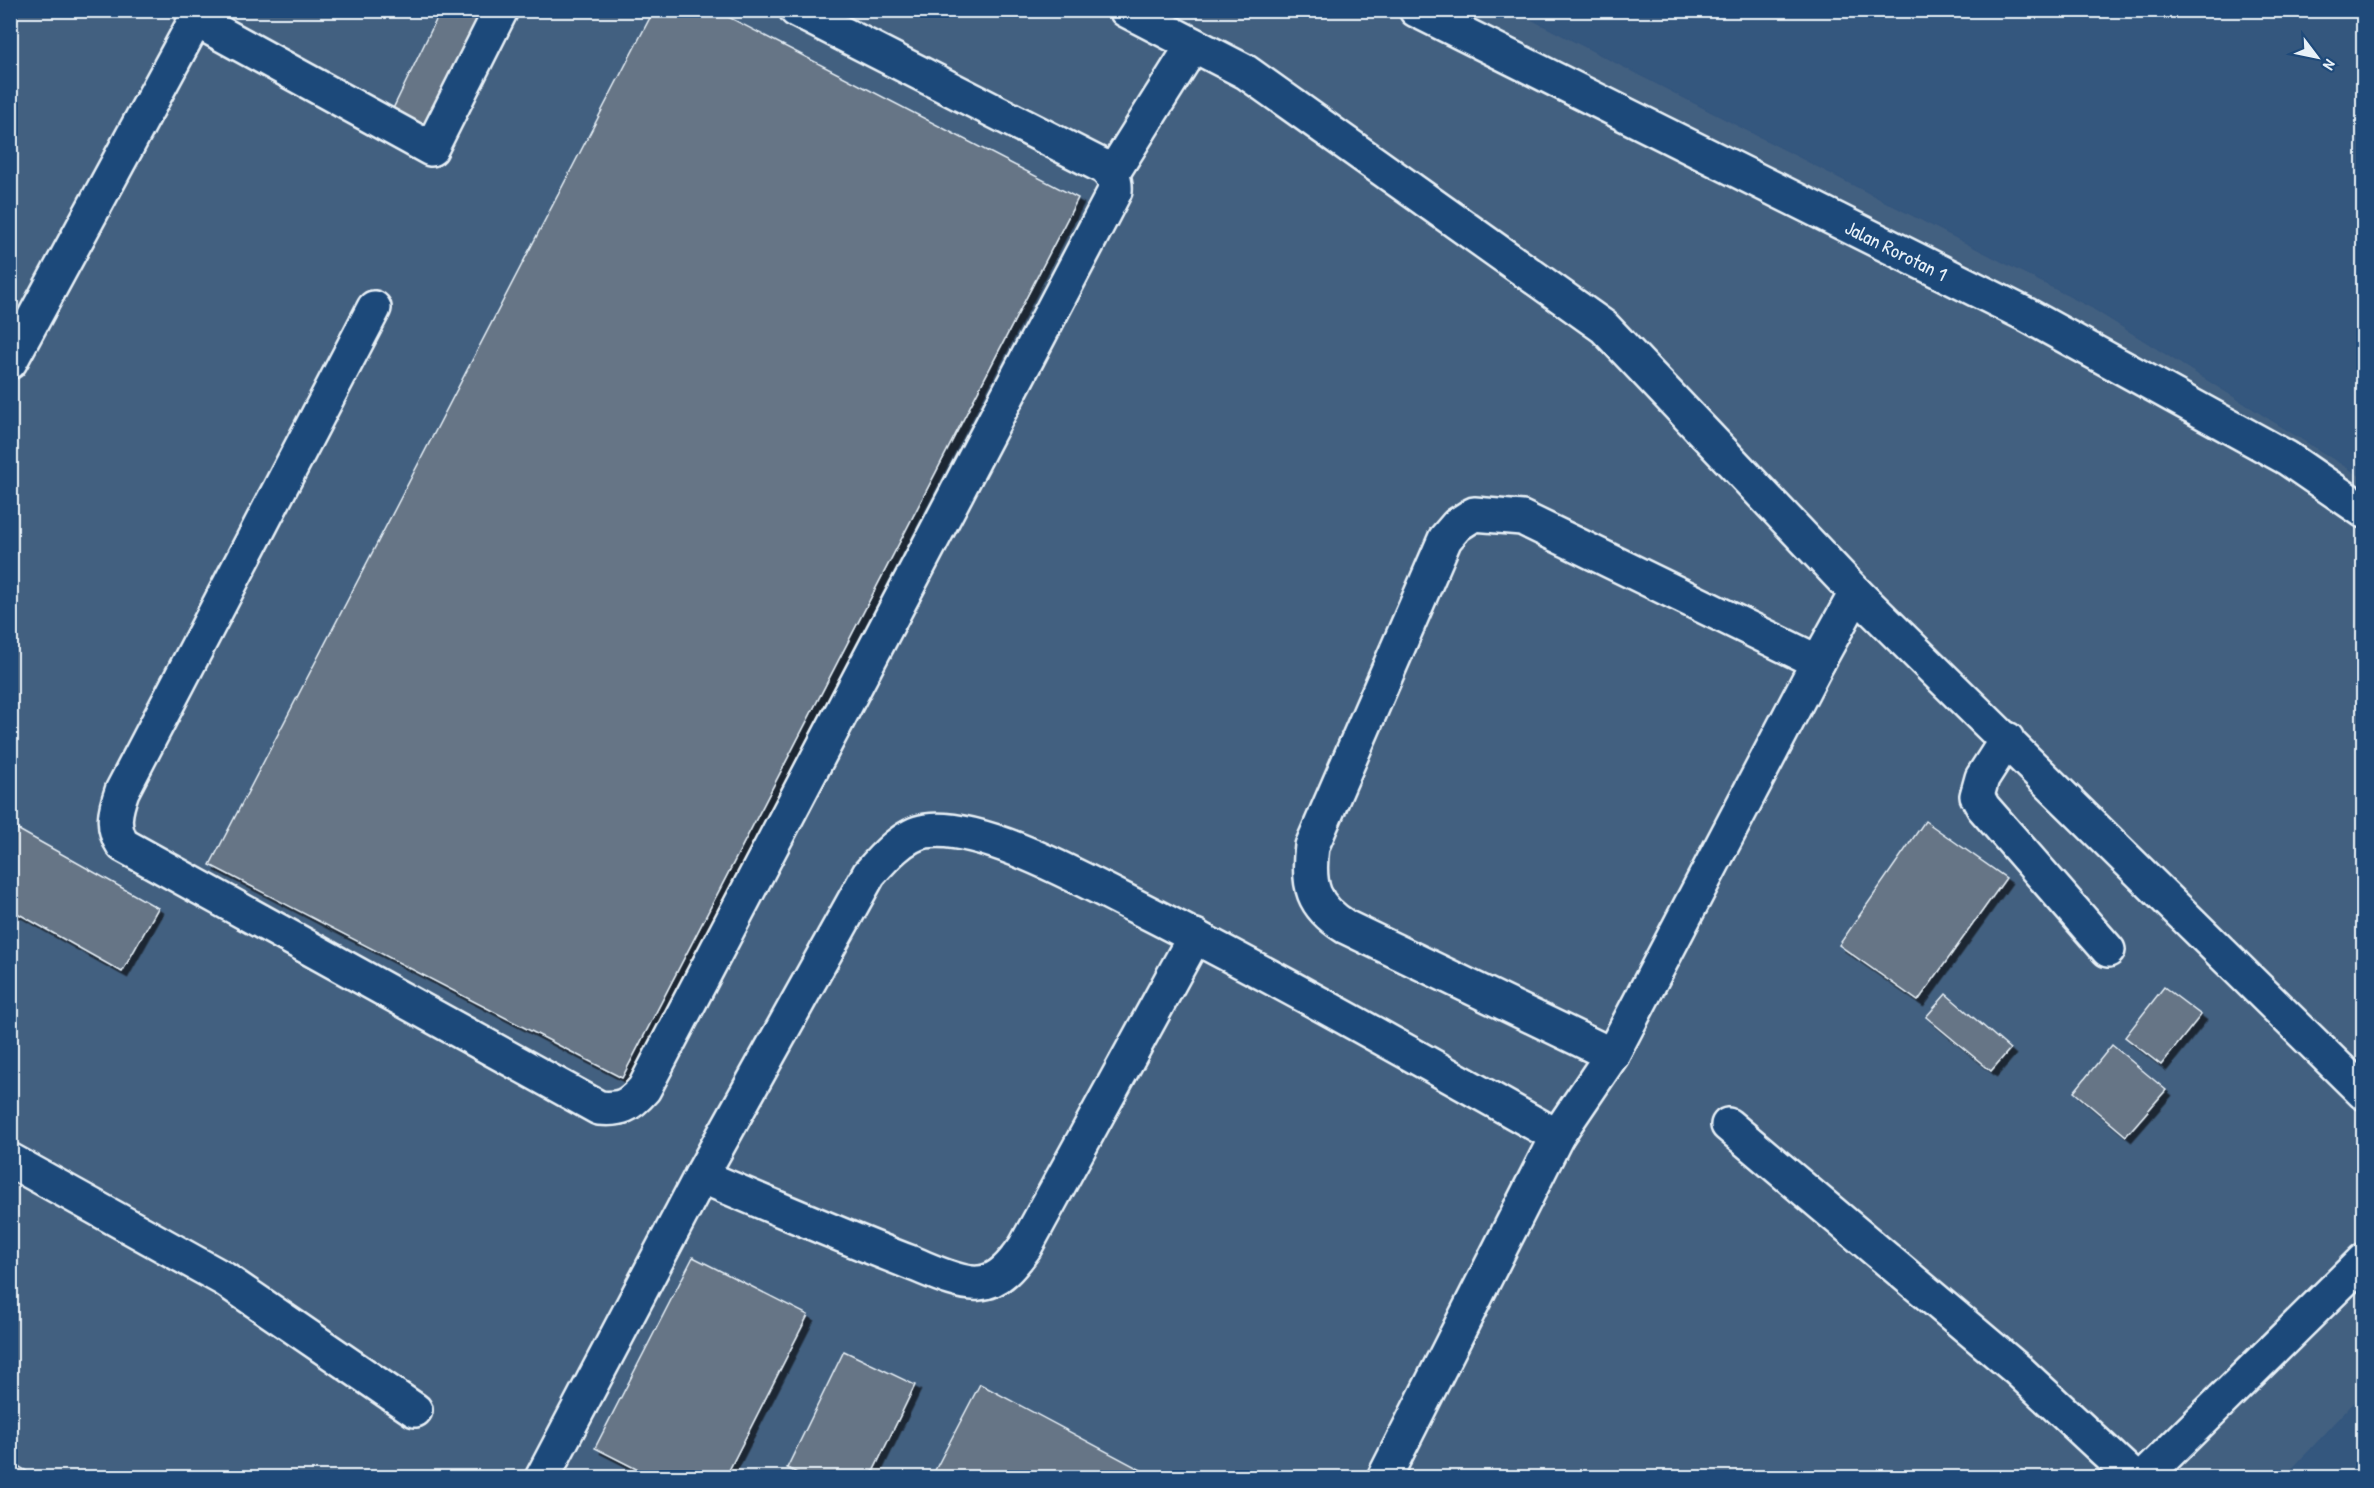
<svg xmlns="http://www.w3.org/2000/svg" width="2374" height="1488" viewBox="0 0 2374 1488" font-family="'Patrick Hand',sans-serif">
  <defs>
    <filter id="shadow"><feDropShadow dx="5.5" dy="5.5" stdDeviation="0" flood-color="#0009"/></filter>
  </defs>
  <rect width="100%" height="100%" fill="#34577e"/>
  <filter id="ink" filterUnits="userSpaceOnUse"><feTurbulence type="fractalNoise" baseFrequency=".0167" numOctaves="2"/><feDisplacementMap in="SourceGraphic" scale="12" xChannelSelector="R" yChannelSelector="G"/><feConvolveMatrix kernelMatrix="1 2 1 2 8 2 1 2 1" color-interpolation-filters="sRGB"/></filter>
  <g filter="url(#ink)">
    <!-- built -->
    <path fill="#436080" d="M10 11H1514L2091 308 2363 478V1393L2283 1478 11 1477Z"/>
    <!-- building -->
    <path fill="#667586" stroke="#e8f1f8" stroke-width="1.5" filter="url(#shadow)" d="M441 10H492L428 140 388 119Z
      M654 10H715L1078 198 622 1078 210 865Z
      M1925 821 2006 878 1918 1001 1839 945Z
      M10 825 158 908 122 972 10 909Z
      M2164 987 2201 1015 2161 1065 2125 1037Z
      M1946 994 2010 1049 1991 1071 1926 1017Z
      M2112 1045 2166 1090 2126 1136 2074 1092Z
      M693 1257 808 1315 725 1478H654L595 1448Z
      M844 1351 915 1385 870 1478H807L787 1468Z
      M980 1384 1145 1472 1142 1478H931Z
      M10 1461 28 1472 24 1478H10Z"/>
    <g fill="none" stroke-linecap="round" stroke-linejoin="round">
      <defs>
        <g id="minor">
          <path d="M1126 10 1246 72 1604 327 1856 593 2364 1093"/>
          <path id="s1" d="M1416 10 2025 314 2287 458 2364 511"/>
          <path d="M196 20 431 149 501 10"/>
          <path d="M1112 174 1193 45"/>
          <path d="M374 308 122 791C115 811 111 827 123 845L599 1108C621 1110 629 1106 644 1089L1115 191C1116 180 1112 174 1104 167L796 10"/>
          <path d="M10 362 201 10"/>
          <path d="M2007 739 1982 778 1977 796 1983 807 2108 950"/>
          <path d="M1612 1055 1346 927C1312 906 1307 885 1312 846L1445 539 1457 525 1474 514 1522 518 1818 662"/>
          <path d="M1728 1125 2018 1370 2134 1478"/>
          <path d="M10 1160 224 1279 415 1410"/>
          <path d="M701 1176C770 1205 839 1235 909 1262 928 1269 959 1285 979 1283 1000 1282 1014 1262 1025 1247L1195 936"/>
          <path d="M542 1478 701 1176 869 874C883 858 904 834 926 831 983 823 1085 881 1137 907 1279 979 1418 1058 1557 1136"/>
          <path d="M1384 1478 1557 1136 1612 1055 1818 662 1856 593"/>
          <path d="M2143 1478 2364 1260"/>
        </g>
      </defs>
      <!-- minor casing -->
      <use href="#minor" stroke="#e8f1f8" stroke-width="38"/>
      <!-- minor -->
      <use href="#minor" stroke="#1f4a7a" stroke-width="33"/>
    </g>
  </g>
  <g text-anchor="middle" dominant-baseline="central" stroke-width="4.5" stroke-linejoin="round" paint-order="stroke">
    <!-- street labels -->
    <g font-size="20" fill="#e8f1f8" stroke="#1f4a7a">
      <text stroke="none"><textPath href="#s1" startOffset="537">Jalan Rorotan 1</textPath></text>
    </g>
  </g>
  <!-- margin -->
  <rect width="2374" height="1488" fill="none" stroke="#1f4a7a" stroke-width="36"/>
  <rect x="18" y="18" width="2338" height="1452" fill="none" stroke="#e8f1f8" stroke-width="2" filter="url(#ink)"/>
  <!-- north arrow -->
  <g transform="translate(2317 57) rotate(122)" stroke="#1f4a7a" stroke-width="4.5" paint-order="stroke">
  <path d="M0-4.5L10 22L0 15L-10 22Z" fill="#e8f1f8"/>
  <text y="-9" font-size="16" font-weight="bold" text-anchor="middle" fill="#e8f1f8">N</text>
  </g>
</svg>
